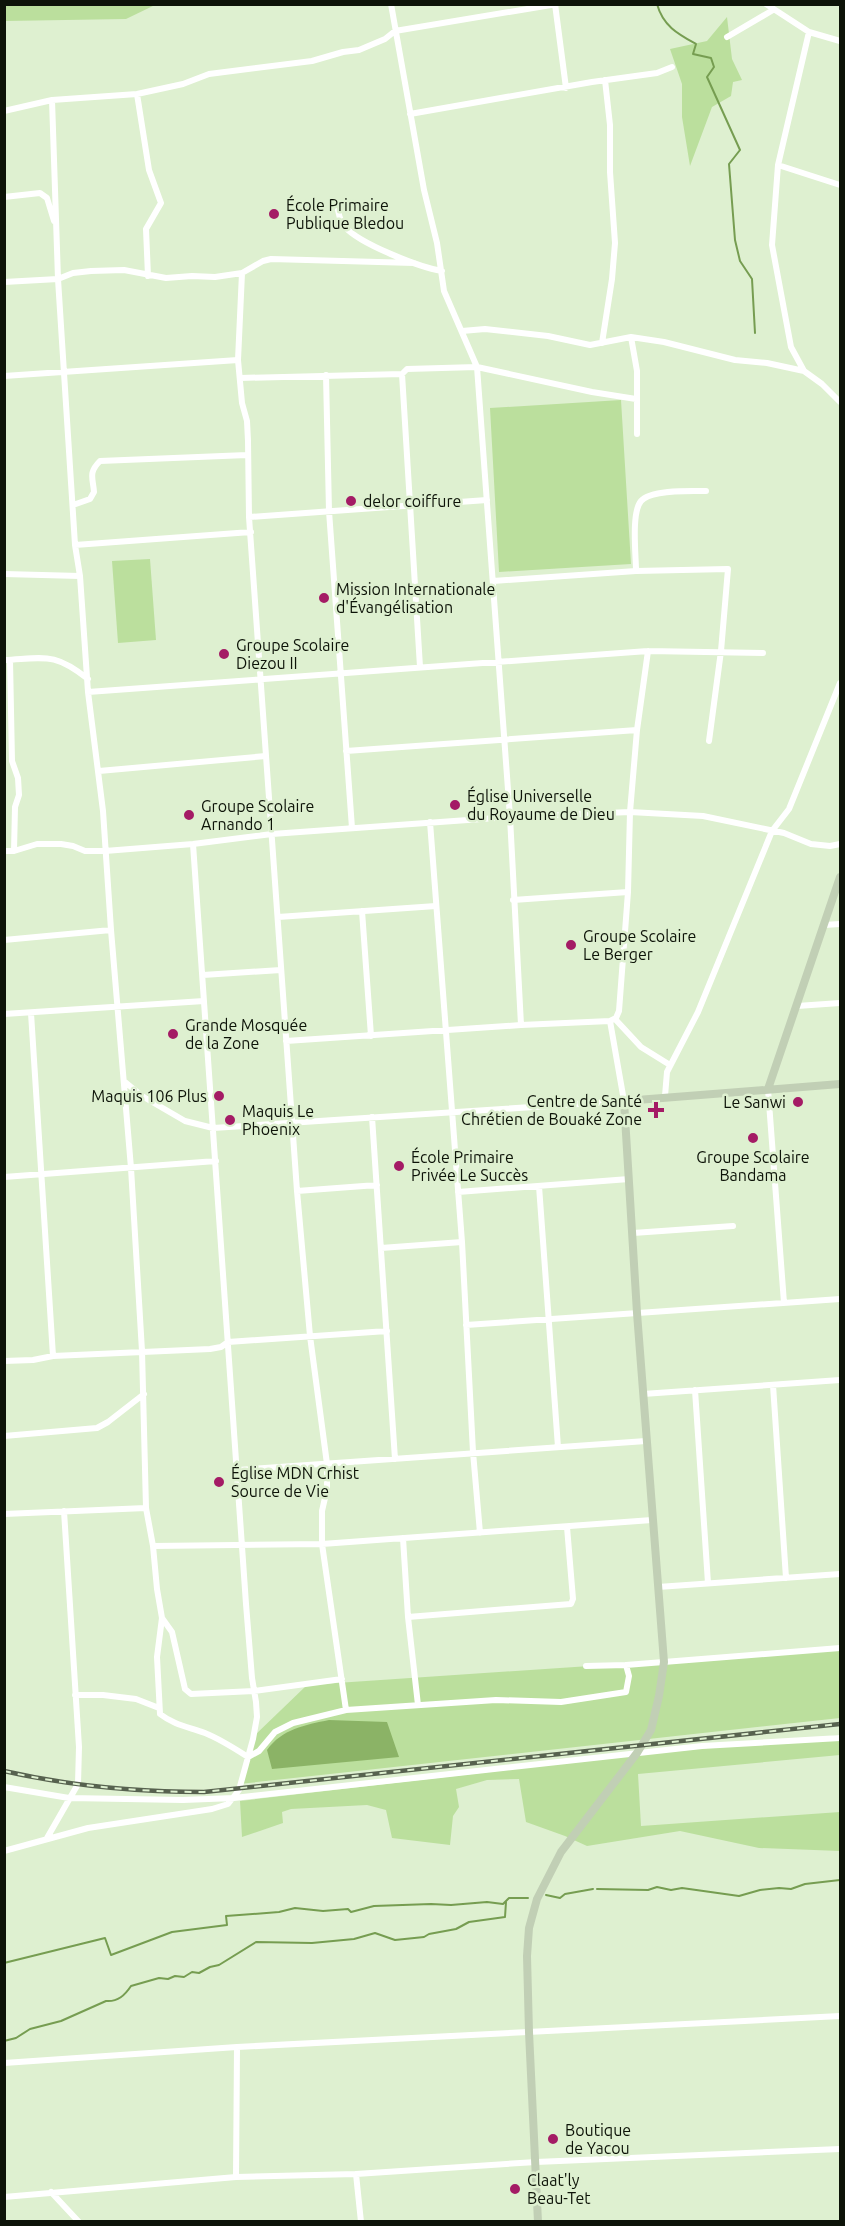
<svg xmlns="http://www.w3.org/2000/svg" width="845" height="2226" viewBox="0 0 845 2226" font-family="Ubuntu,sans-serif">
  <rect width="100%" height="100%" fill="#def0d0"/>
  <!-- green -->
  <path fill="#bbdf9d" d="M4 5 5 4 155 5 126 19 5 21Z
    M727 17 732 59 742 80 733 82 731 96 712 107 690 166 682 117V84L670 49 707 41Z
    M621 400 631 564 499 572 490 408Z
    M150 559 156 640 118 643 112 561Z
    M840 1649V1718L239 1784 252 1738 307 1685Z
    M840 1735V1755L638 1774 641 1826 840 1812V1851L759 1848 680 1831 587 1846 565 1836 526 1822 519 1779 487 1780 456 1789 459 1807 453 1816 450 1845 392 1838 386 1810 367 1805 291 1809 282 1812 283 1823 242 1837 240 1801 626 1756Z"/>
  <!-- forest -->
  <path fill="#8bb366" d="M329 1720 387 1722 399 1757 272 1769 267 1750C282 1729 305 1725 329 1720Z"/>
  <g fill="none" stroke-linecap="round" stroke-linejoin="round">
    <!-- stream -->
    <path stroke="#769d51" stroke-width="2" d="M657 4C663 26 678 34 696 44L693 54 711 58 714 67 707 77 740 150 729 164 735 240 740 261 752 279 755 333
      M597 1889 648 1890 657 1887 671 1890 682 1888 739 1896 760 1890 779 1888 791 1889 805 1884 840 1880
      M546 1895 560 1898 565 1894 593 1889
      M4 1963 105 1938 111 1955 172 1932 227 1925 226 1916 279 1912 295 1908 323 1911 348 1909 351 1912 374 1906 431 1904 451 1905 487 1902 503 1904 509 1898H528
      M4 2041 16 2038 30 2029 61 2021 106 2001C118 2002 125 1995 131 1986L159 1978 168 1979 175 1976 184 1977 192 1972 199 1973 210 1967 219 1965 256 1942 312 1943 354 1939 375 1933 395 1940 424 1937 429 1934 456 1929 469 1922 505 1917 506 1902"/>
    <!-- street -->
    <path stroke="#fff" stroke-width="6" d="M391 4 424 190 437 243 444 291 477 367 510 817 521 1025
      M555 4 566 88
      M766 4 809 32 840 41
      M809 32 778 165 840 185
      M727 37 773 10
      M137 94 149 170 161 203 146 229 148 276
      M52 100 58 279 75 545 80 576 88 692 103 811 111 930 131 1168 142 1351 146 1508 153 1546 157 1589 162 1618 157 1657 160 1714C174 1725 189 1727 205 1733 220 1739 234 1748 248 1757L259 1751 275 1732 293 1723 346 1710 496 1700 561 1702 626 1692 629 1676 626 1665
      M4 111 52 100 137 94 183 84 209 74 312 61 343 52 359 50 385 39 395 31 557 4
      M410 114 592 82 657 73 672 67
      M778 165 772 245 791 347 804 371
      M4 197 40 193 47 198 54 221
      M338 210C339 215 340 222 345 227 360 244 419 267 442 271
      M242 273 238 360 242 403 247 421 248 441 249 517 297 1191 310 1336 327 1464V1489L322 1511V1544L346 1710
      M4 282 58 279 73 273 91 271 124 270 166 278 192 276 215 277 242 273 263 261 271 259 414 263
      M462 331 485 329 548 336 590 345 631 337 664 342 735 360 767 363 804 371 822 384 840 402
      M631 337 637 371V434
      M602 343 612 279 615 243 610 172V125L605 80
      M402 374 420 667
      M326 375 329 511 352 828
      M4 376 238 360
      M240 378 402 374 407 369 477 367 592 392 636 399
      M73 505 90 499 94 492C93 478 88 473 100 461L247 455
      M249 517 487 500
      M75 545 251 532
      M636 571C636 555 631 513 641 501 651 489 692 491 706 491
      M4 574 80 576
      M493 581 636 571 728 569 721 651 709 741
      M4 660C45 658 54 652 88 679
      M10 660 12 761 18 778 19 795 15 807 14 851
      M88 692 648 651 763 653
      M346 751 637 730
      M99 771 266 756
      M430 822 462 1242 473 1452 480 1533
      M4 851H14L37 844H61L73 846 85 851H105L193 844 272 834 510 817 630 812 703 816 784 833 811 844 830 846 840 844
      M513 900 628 892
      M362 911 371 1036
      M278 917 436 906
      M824 925 840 924
      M4 940 111 930
      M203 975 281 970
      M797 1006 840 1003
      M31 1013 53 1356
      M4 1014 204 1001
      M615 1019 641 1047 670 1065
      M286 1041 521 1025 610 1021 616 1018 619 1011 628 892 630 812 637 730 648 651
      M125 1082 142 1096 185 1121 213 1128 624 1101 610 1021
      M768 1089 784 1303
      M665 1096 667 1072 698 1012 772 831 789 809 840 683
      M372 1117 395 1459
      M4 1177 216 1161
      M539 1186 558 1447
      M297 1191 377 1185
      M458 1192 629 1179
      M633 1233 733 1226
      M381 1248 462 1242
      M466 1325 840 1299
      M4 1361 33 1360 53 1356 210 1349 221 1347 228 1342 387 1331
      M773 1385 786 1578
      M695 1390 708 1583
      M643 1394 840 1380
      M4 1436 97 1428 108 1422 144 1394
      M238 1470 646 1441
      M4 1514 146 1508
      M403 1538 408 1617 418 1705
      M153 1546 322 1544 652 1520
      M658 1587 840 1574
      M408 1617 571 1604 573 1599 567 1527
      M162 1618 172 1632 185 1689 191 1694 254 1691 342 1679
      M586 1666 626 1665 840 1648
      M75 1695H103L136 1699 159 1708
      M4 1787 69 1798 183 1800 234 1798 702 1746 840 1738
      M47 1838 78 1784 79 1747 64 1511
      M4 1851 88 1828 212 1809 228 1804 239 1790 253 1739 257 1717 256 1702 252 1678 246 1604 193 844
      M4 2063 237 2047 840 2016
      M356 2174 361 2222
      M236 2177 237 2047
      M51 2192 79 2222
      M4 2197 236 2177 356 2174 536 2162 840 2149"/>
    <!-- secondary -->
    <path stroke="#c1cfb5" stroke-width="8" d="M768 1089 840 877
      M538 2222 529 2032 527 1956 529 1928 537 1899 561 1852 637 1753 651 1730 659 1696 664 1662 637 1313 624 1101 840 1084"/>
    <defs>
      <path id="rail" d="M4 1771C70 1786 137 1792 204 1792L840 1724"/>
    </defs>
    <!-- rail casing -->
    <use href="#rail" stroke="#57624f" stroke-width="4.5"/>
    <!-- rail -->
    <use href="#rail" stroke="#def0d0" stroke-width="2" stroke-dasharray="7" stroke-linecap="butt"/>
  </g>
  <!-- markers -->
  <g fill="#a41b65" stroke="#def0d0" stroke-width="2">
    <circle cx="274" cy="214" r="6"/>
    <circle cx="351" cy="501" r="6"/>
    <circle cx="324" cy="598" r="6"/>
    <circle cx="224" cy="654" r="6"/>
    <circle cx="455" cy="805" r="6"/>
    <circle cx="189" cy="815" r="6"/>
    <circle cx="571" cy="945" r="6"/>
    <circle cx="173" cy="1034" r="6"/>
    <circle cx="219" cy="1096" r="6"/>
    <circle cx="798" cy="1102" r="6"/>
    <path d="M653 1101h6v6h6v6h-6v6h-6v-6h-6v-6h6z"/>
    <circle cx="230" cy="1120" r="6"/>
    <circle cx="753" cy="1138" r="6"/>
    <circle cx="399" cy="1166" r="6"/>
    <circle cx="219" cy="1482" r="6"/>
    <circle cx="553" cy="2139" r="6"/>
    <circle cx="515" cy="2189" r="6"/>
  </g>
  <g text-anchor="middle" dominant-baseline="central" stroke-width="5" stroke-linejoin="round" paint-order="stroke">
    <!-- poi labels -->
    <g font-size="16" fill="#0d1308" stroke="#def0d0" text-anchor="start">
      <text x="286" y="205">École Primaire<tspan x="286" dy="18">Publique Bledou</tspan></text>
      <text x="363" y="501">delor coiffure</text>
      <text x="336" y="589">Mission Internationale<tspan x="336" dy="18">d'Évangélisation</tspan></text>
      <text x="236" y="645">Groupe Scolaire<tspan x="236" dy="18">Diezou II</tspan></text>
      <text x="467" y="796">Église Universelle<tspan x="467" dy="18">du Royaume de Dieu</tspan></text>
      <text x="201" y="806">Groupe Scolaire<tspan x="201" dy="18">Arnando 1</tspan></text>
      <text x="583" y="936">Groupe Scolaire<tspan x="583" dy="18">Le Berger</tspan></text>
      <text x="185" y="1025">Grande Mosquée<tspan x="185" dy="18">de la Zone</tspan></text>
      <text x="207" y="1096" text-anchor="end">Maquis 106 Plus</text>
      <text x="642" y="1101" text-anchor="end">Centre de Santé<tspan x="642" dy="18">Chrétien de Bouaké Zone</tspan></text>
      <text x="786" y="1102" text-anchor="end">Le Sanwi</text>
      <text x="242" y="1111">Maquis Le<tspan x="242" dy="18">Phoenix</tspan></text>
      <text x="411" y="1157">École Primaire<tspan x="411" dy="18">Privée Le Succès</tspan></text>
      <text x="753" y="1157" text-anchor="middle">Groupe Scolaire<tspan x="753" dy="18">Bandama</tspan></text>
      <text x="231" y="1473">Église MDN Crhist<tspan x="231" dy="18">Source de Vie</tspan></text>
      <text x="565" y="2130">Boutique<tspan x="565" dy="18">de Yacou</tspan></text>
      <text x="527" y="2180">Claat'ly<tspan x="527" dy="18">Beau-Tet</tspan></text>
    </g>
  </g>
  <!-- border -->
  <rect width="845" height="2226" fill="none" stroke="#0d1308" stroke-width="12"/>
</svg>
